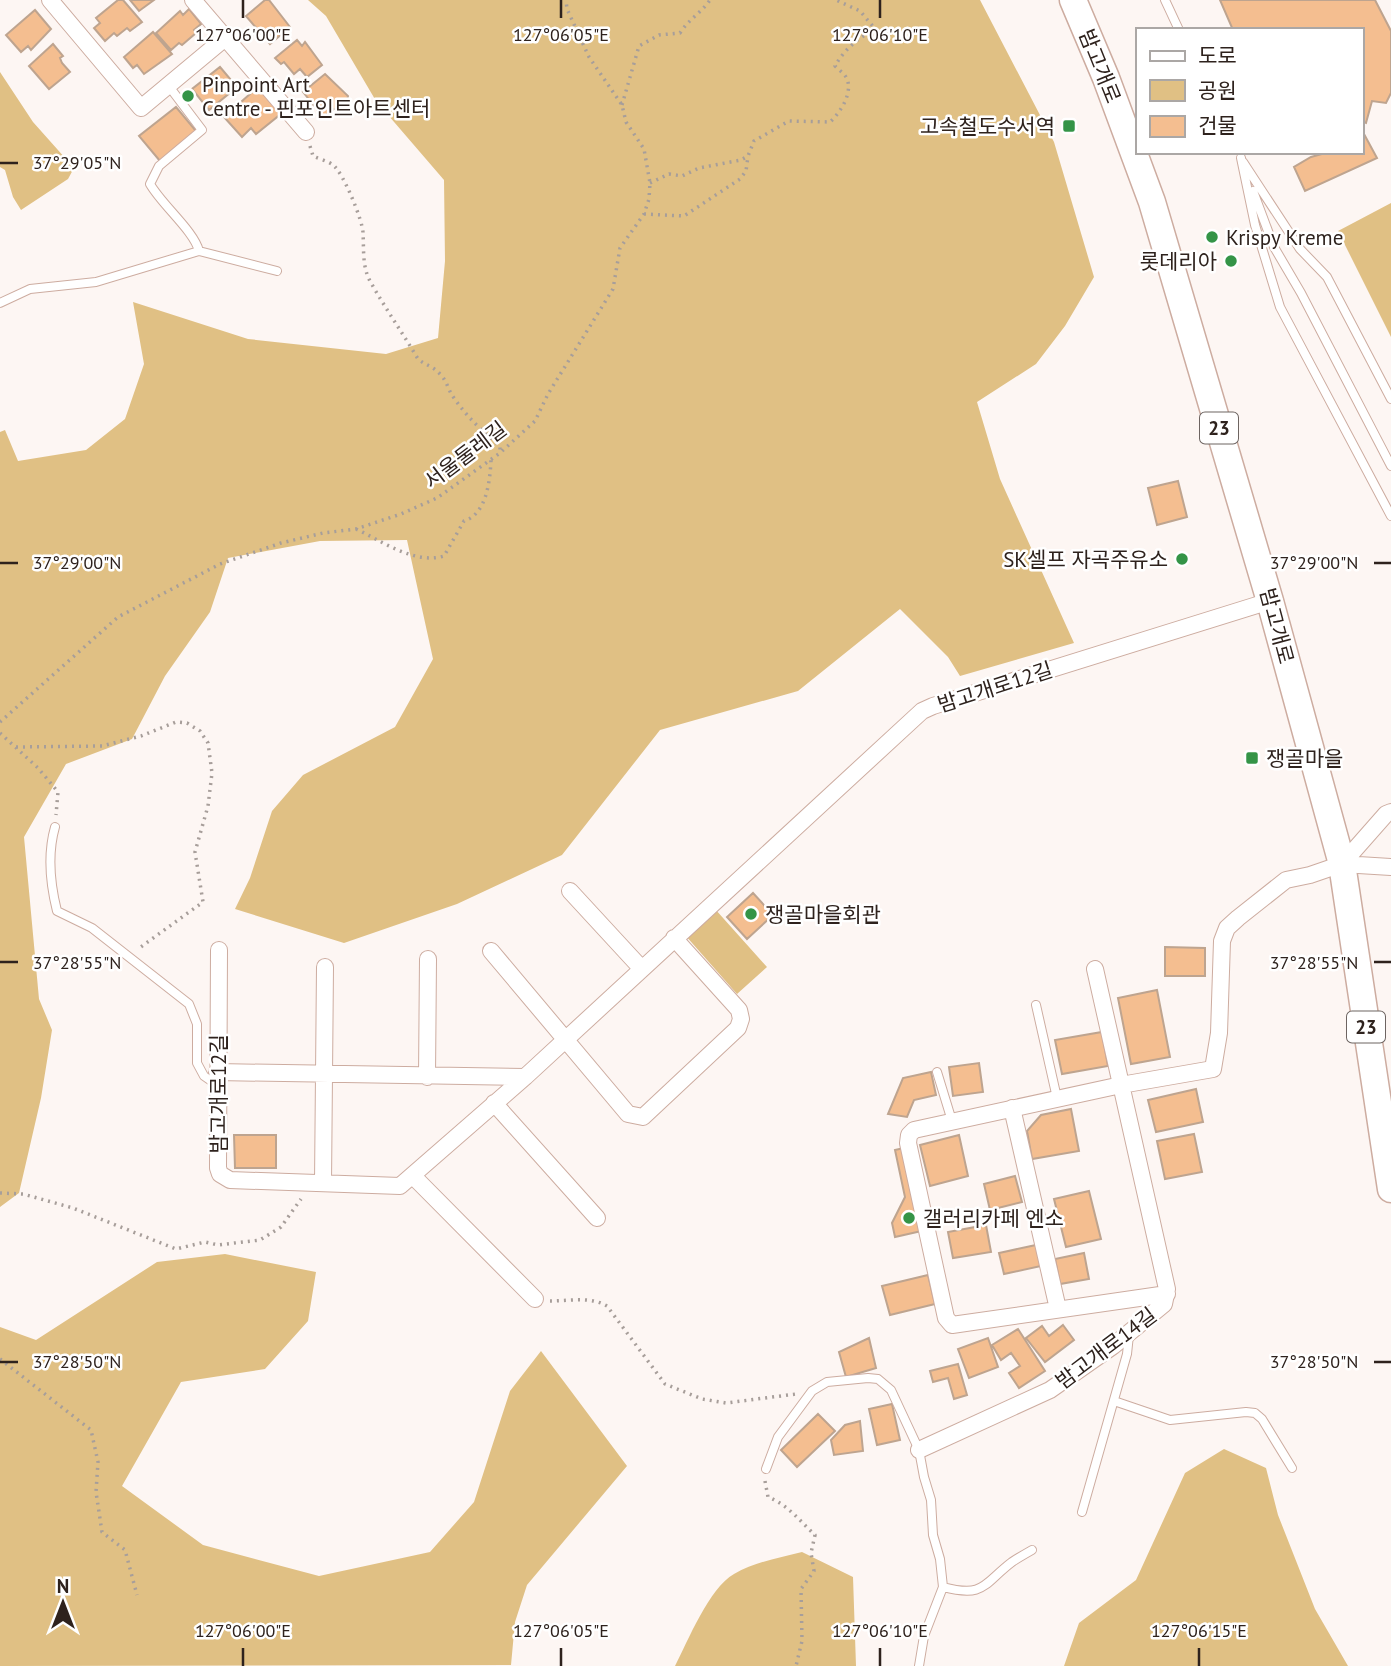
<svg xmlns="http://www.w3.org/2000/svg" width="1391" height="1666" viewBox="0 0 1391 1666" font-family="'PT Sans','Noto Sans KR',sans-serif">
  <rect width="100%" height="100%" fill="#fdf6f3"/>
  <!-- green -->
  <path fill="#e0c084" d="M308 0H980L1054 142 1094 277 1065 326 1036 364 977 402 1000 479 1074 643 960 676 948 657 900 609 798 691 660 730 562 855 457 904 344 943 235 909 250 878 272 811 303 775 395 727 433 659 407 540 320 541 228 558 210 612 165 676 132 739 66 764 24 837 39 999 52 1030 41 1098 19 1193 0 1207V432L5 430 18 461 86 450 125 419 144 364 133 302 248 339 386 354 438 338 445 261 444 180 376 101 326 16Z
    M0 72 33 122 74 168 68 179 21 210 13 197 5 170 0 167Z
    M1391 203V337L1338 231Z
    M715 909 767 967 737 994 685 935Z
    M225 1254 316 1272 308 1321 265 1369 181 1382 122 1486 203 1545 319 1576 430 1552 474 1502 510 1391 541 1351 627 1466 527 1585 515 1622 511 1665 0 1666V1327L36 1340 157 1262Z
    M1224 1449 1266 1468 1278 1515 1315 1609 1348 1666H1064L1079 1623 1136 1580 1185 1473Z
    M802 1552 853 1577 856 1666H675C688 1641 709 1588 734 1574 755 1562 778 1558 802 1552Z"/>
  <!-- building -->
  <path fill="#f4be90" stroke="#bea48f" stroke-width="2" d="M118 0H123L142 22 130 31 127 28 117 36 114 33 105 41 94 28 100 23 96 18Z
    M130 0H154L139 11Z
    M265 0H269L290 27 270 44 246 16Z
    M1220 0H1375L1391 31V93L1386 103 1372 101 1366 123 1361 121V30H1233Z
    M189 9 201 24 194 30 196 33 182 45 179 43 171 50 156 33 180 11 183 15Z
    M35 10 51 29 31 50 28 46 21 52 6 35Z
    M153 32 172 54 144 74 137 65 133 68 124 57Z
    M297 40 302 46 305 42 322 65 307 77 300 69 294 74 284 62 281 64 275 58Z
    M53 44 63 56 60 58 62 63 70 72 49 89 29 66Z
    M220 67 237 87 209 110 192 89Z
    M325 74 348 96 345 109H334L323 117 303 92Z
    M259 86 282 113 256 134 251 128 242 137 224 117Z
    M176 107 196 131 160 161 139 136Z
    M1364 134 1377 158 1305 191 1294 167 1311 157 1329 152H1361V135Z
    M1178 481 1187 517 1157 525 1148 488Z
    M753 893 773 915 747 939 727 917Z
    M1165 947 1205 948V976H1165Z
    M1157 990 1170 1057 1131 1064 1118 998Z
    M1102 1032 1108 1066 1062 1074 1055 1040Z
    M979 1063 983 1092 953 1096 949 1067Z
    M931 1072 936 1095 914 1100 907 1117 888 1114 903 1078Z
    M1196 1089 1203 1122 1156 1132 1148 1100Z
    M1071 1109 1079 1151 1032 1159 1027 1131 1041 1115Z
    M1194 1134 1202 1172 1165 1179 1157 1141Z
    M234 1135H276V1168H235Z
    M959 1135 968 1176 930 1186 920 1145Z
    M908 1147 926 1230 895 1237 892 1223 905 1197 895 1150Z
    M1015 1176 1022 1202 990 1210 984 1184Z
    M1089 1191 1101 1239 1066 1247 1054 1199Z
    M986 1225 991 1252 953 1258 948 1232Z
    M1036 1245 1041 1266 1004 1274 999 1253Z
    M1084 1253 1089 1279 1060 1284 1055 1259Z
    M928 1275 935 1304 890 1315 882 1286Z
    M1063 1325 1074 1340 1045 1362 1026 1338 1042 1326 1049 1336Z
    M1018 1329 1045 1371 1019 1388 1009 1373 1020 1366 1011 1353 1001 1360 992 1345Z
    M869 1338 876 1368 846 1377 839 1352Z
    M988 1338 998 1367 969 1378 958 1349Z
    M958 1364 967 1395 954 1399 948 1378 933 1382 930 1371Z
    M892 1404 900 1440 877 1445 869 1409Z
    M818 1414 835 1431 797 1467 781 1450Z
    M860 1421 863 1451 834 1455 831 1440 845 1425Z"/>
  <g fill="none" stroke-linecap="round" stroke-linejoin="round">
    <defs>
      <path id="lane" d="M1165 0 1179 30
        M168 85 202 130 159 166 150 184C162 205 194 231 199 251
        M1241 158 1255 225 1280 307 1391 516
        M1243 162 1300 249 1327 277 1391 399
        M1253 191 1274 247 1301 293 1391 466
        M0 303 30 289 96 282 199 251 277 271
        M55 827C47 855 50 883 57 911L92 928 189 1004 197 1024V1063L204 1076 217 1085
        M1036 1005 1057 1098
        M937 1072 952 1121
        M1114 1401 1170 1420 1246 1412 1255 1413 1262 1419 1292 1468
        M766 1469 778 1437 812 1391 827 1382 868 1378 878 1379 891 1390 919 1450 924 1477 931 1500 933 1535 940 1559 943 1587 924 1636 919 1666
        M1082 1512 1127 1354 1129 1335
        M943 1587C985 1598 983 1584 1012 1562 1018 1558 1025 1554 1032 1550"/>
      <path id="street" d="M50 0 141 108 225 38
        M193 0 306 132
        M1342 864 1386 814 1391 812
        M570 891 641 968
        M219 950 218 1168 220 1174 230 1180 400 1186 525 1077 922 711 933 706 1270 601
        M491 951 628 1114 643 1117 738 1028 741 1019 739 1010 674 938
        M217 1072 525 1077
        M427 1077 428 959
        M494 1103 597 1218
        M1012 1108 1058 1309
        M413 1176 535 1299
        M323 1183 325 967
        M1167 1294 952 1325 946 1318 908 1143 909 1135 914 1130 1121 1085 1213 1069 1219 1033 1222 941 1227 928 1238 918 1286 880 1310 875 1342 864 1391 867
        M919 1450 1050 1390 1113 1346 1164 1304 1167 1289 1095 969"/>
      <path id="primary" d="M1073 0 1106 78 1152 202 1270 601 1342 864 1391 1189"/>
    </defs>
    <!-- lane casing -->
    <use href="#lane" stroke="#cdaca0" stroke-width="10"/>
    <!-- street casing -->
    <use href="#street" stroke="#cdaca0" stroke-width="18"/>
    <!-- primary casing -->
    <use href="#primary" stroke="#cdaca0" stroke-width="29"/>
    <!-- path -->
    <path stroke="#a79e9a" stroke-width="3.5" stroke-dasharray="2 5" stroke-linecap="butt" d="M622 105 639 46 659 35 680 33C689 19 701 13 710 0
      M310 146 313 156C319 159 328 161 333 165 343 172 363 221 363 233 364 249 362 266 370 281 385 308 402 332 418 359 425 365 433 366 440 374 447 381 448 390 454 398 467 417 482 431 500 446V451
      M650 183 669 174 682 176 699 168 741 160 748 156 754 141 789 121 830 122C840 113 853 93 847 79 845 74 839 70 835 66 844 50 859 36 876 30L860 11 836 0
      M644 214 684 216 740 179 746 171 748 156
      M356 529C382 541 415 565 444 556L464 521C487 514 490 480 491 460
      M0 722 118 617 220 564 281 543 323 533 356 529 401 514 437 498 500 453 535 421 548 394 613 289 620 248 644 214 649 199 650 183 644 149 626 122 622 105 589 57 567 9 566 0
      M0 733 38 768 58 792 56 815
      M16 747 102 746 141 736 176 722 187 723 200 731 208 743 212 773 208 806 195 852 203 902 138 949
      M0 1193 23 1194 73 1208 176 1249 205 1242 218 1245 260 1240 281 1227 301 1199
      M550 1301C569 1301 590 1296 607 1306L665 1384 702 1399 726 1403 796 1394
      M0 1359 91 1430 98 1462 96 1492 102 1532 125 1550 137 1595
      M765 1481 768 1497C787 1504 800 1521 815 1535L811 1553 814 1571 801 1589 802 1641 796 1666"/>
    <!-- lane -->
    <use href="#lane" stroke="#fff" stroke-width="8"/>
    <!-- street -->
    <use href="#street" stroke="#fff" stroke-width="16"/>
    <!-- primary -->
    <use href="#primary" stroke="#fff" stroke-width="26"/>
  </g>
  <!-- ticks -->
  <path fill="none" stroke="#2e221d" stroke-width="2.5" d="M243 0V18M561 0V18M880 0V18M0 163H18M0 563H18M1374 563H1391M0 962H18M1374 962H1391M0 1362H18M1374 1362H1391M243 1648V1666M561 1648V1666M880 1648V1666M1199 1648V1666"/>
  <!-- markers -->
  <g fill="#349447" stroke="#fff" stroke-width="2.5">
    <circle cx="188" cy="96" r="7"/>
    <rect x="1062" y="119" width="14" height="14" rx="3.5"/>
    <circle cx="1212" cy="237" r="7"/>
    <circle cx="1231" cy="261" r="7"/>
    <circle cx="1182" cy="559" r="7"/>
    <rect x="1245" y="751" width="14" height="14" rx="3.5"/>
    <circle cx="751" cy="914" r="7"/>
    <circle cx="909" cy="1218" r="7"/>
  </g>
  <g text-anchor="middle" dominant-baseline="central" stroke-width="5" stroke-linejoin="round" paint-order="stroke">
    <!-- shield labels -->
    <g fill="#fff" stroke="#6d6461" stroke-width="2">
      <rect x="1200" y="412.5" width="38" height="31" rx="5"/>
      <rect x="1347" y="1011.5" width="38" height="31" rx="5"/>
    </g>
    <g font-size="19" font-weight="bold" fill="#2e221d">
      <text x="1219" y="428">23</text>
      <text x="1366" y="1027">23</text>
    </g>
    <!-- street labels -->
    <g font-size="21" fill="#2e221d" stroke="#fff">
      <text transform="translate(1100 66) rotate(68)">밤고개로</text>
      <text transform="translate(465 455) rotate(-37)">서울둘레길</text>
      <text transform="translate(1277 626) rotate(75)">밤고개로</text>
      <text transform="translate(995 687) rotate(-18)">밤고개로12길</text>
      <text transform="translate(218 1094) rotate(-90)">밤고개로12길</text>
      <text transform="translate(1106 1348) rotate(-37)">밤고개로14길</text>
    </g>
    <!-- poi labels -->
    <g font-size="21" fill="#2e221d" stroke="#fff" text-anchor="start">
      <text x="202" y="84">Pinpoint Art<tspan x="202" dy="24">Centre - 핀포인트아트센터</tspan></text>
      <text x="1055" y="126" text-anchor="end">고속철도수서역</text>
      <text x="1226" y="237">Krispy Kreme</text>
      <text x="1217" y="261" text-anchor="end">롯데리아</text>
      <text x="1168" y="559" text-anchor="end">SK셀프 자곡주유소</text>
      <text x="1266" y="758">쟁골마을</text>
      <text x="765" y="914">쟁골마을회관</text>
      <text x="923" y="1218">갤러리카페 엔소</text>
    </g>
  </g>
  <g font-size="18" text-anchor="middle" fill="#2e221d" stroke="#fff" stroke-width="5" stroke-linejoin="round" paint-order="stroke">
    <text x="243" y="41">127°06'00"E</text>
    <text x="561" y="41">127°06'05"E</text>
    <text x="880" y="41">127°06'10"E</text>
    <text x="77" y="169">37°29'05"N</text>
    <text x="77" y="569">37°29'00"N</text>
    <text x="1314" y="569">37°29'00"N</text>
    <text x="77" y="969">37°28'55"N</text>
    <text x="1314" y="969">37°28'55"N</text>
    <text x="77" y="1368">37°28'50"N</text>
    <text x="1314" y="1368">37°28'50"N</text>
    <text x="243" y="1637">127°06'00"E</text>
    <text x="561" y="1637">127°06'05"E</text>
    <text x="880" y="1637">127°06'10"E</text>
    <text x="1199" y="1637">127°06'15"E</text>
  </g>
  <!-- legend -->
  <rect x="1136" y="28" width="228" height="126" fill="#ffffff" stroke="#aba7a5" stroke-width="2"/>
  <rect x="1150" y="51" width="35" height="10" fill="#ffffff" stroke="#aba7a5" stroke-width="2"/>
  <text x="1198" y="63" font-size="21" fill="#2e221d">도로</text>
  <rect x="1150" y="80" width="35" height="21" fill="#e0c084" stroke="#aba7a5" stroke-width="2"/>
  <text x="1198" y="98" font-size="21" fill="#2e221d">공원</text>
  <rect x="1150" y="116" width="35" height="21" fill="#f4be90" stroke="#aba7a5" stroke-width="2"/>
  <text x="1198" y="133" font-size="21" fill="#2e221d">건물</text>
  <!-- north arrow -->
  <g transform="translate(63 1603)" stroke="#ffffff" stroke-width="5" paint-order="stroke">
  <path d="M0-5L12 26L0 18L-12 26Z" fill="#2e221d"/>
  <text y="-10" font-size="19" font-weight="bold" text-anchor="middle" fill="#2e221d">N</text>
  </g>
</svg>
